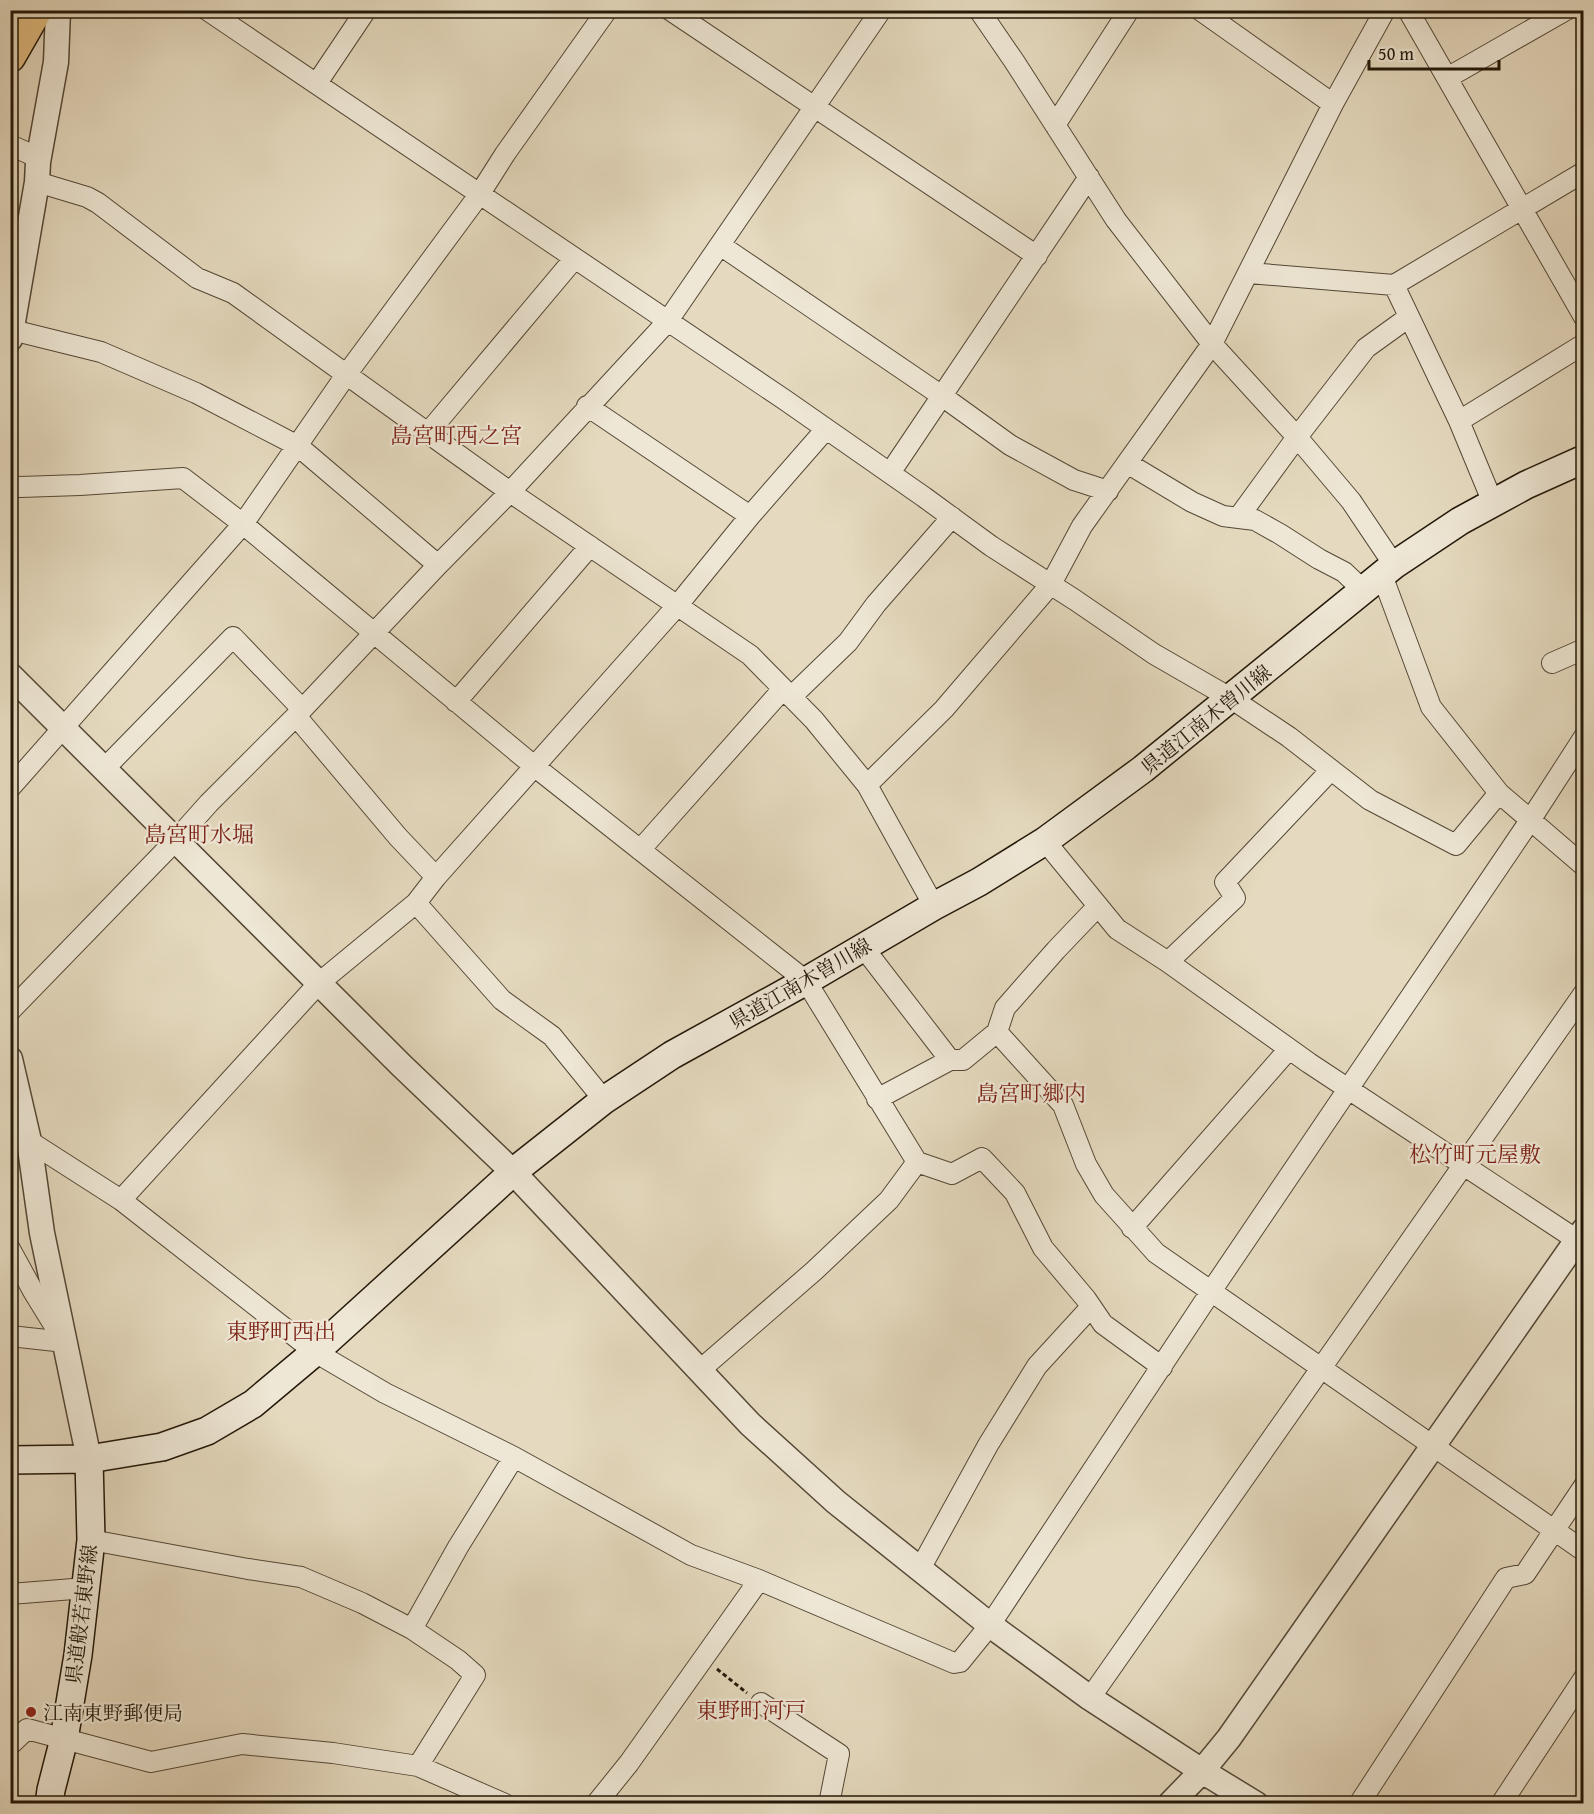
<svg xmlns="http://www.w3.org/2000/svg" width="1594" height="1814" viewBox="0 0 1594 1814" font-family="'Gentium Book Plus','Noto Serif JP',serif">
  <rect width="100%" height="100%" fill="#e5dabf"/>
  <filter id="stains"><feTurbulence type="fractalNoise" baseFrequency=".00333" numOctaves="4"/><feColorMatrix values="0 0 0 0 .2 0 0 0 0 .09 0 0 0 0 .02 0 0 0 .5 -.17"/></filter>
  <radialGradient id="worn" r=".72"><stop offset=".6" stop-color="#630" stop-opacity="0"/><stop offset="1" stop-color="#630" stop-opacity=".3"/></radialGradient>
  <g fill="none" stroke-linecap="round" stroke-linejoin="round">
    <defs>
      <path id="minor" d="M207 10 785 400 924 497 991 546 1075 600 1154 654 1232 699 1289 737 1370 800 1456 845 1499 793
        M670 10 1037 256
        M979 10 1014 61 1116 220 1212 344 1297 437 1351 501 1394 565
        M1200 10 1333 104 1385 10
        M1408 10 1584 317
        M1447 78 1566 10
        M317 83 366 10
        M1055 125 1129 10
        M10 145 39 158
        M37 182 87 197 98 203 197 278 233 293 510 492 750 655 814 720 867 785 934 906
        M720 245 942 396 1010 445 1074 480 1108 491
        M1249 273 1394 285 1584 172
        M1394 285 1459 421 1493 503
        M12 330 101 352 196 393 298 446 438 565
        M587 406 750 516
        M1459 421 1584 344
        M427 434 574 259
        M1127 463 1192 502 1223 516 1255 520 1280 534 1319 559 1344 572 1364 591
        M890 473 1089 177
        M10 486 20 487 80 485 183 478 243 524 534 766 806 981 917 1162 952 1174 982 1158 1015 1193 1043 1248 1086 1299 1103 1324 1162 1367
        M1238 518 1297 437 1366 348 1409 317
        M1382 575 1431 707 1499 793 1584 866
        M1552 663 1584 649
        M791 697 848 642 876 604 952 517
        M456 702 590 546
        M296 716 398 837 436 877
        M105 768 233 637 302 709
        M867 785 944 709 1051 584 1082 526 1212 344 1333 104
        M10 788 243 524 346 375 479 195 505 154 607 10
        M1045 841 1117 929 1168 962 1309 1063 1577 1240
        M640 850 783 689
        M416 903 502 1000 552 1036 604 1100
        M863 947 950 1060
        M1168 962 1235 898 1225 882 1330 771
        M10 1011 176 840 209 803 296 716 438 565 510 492 667 322 881 10
        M997 1032 1063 1105 1086 1164 1104 1195 1156 1253 1584 1551
        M877 1099 950 1060H963L997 1032 1005 1008 1056 950 1098 906
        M29 1141 121 1200 315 1352 385 1393 514 1457 691 1555 759 1580 954 1663 960 1662 990 1625 1212 1290 1531 819 1584 737
        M121 1200 319 983 416 903 436 877 677 606 750 516 826 429
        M1132 1228 1289 1049
        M10 1249 33 1291 60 1335
        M10 1336 65 1342
        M700 1370 814 1271 889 1200 917 1162
        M91 1540 248 1569 301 1577 362 1603 412 1629 458 1660 475 1675 418 1766
        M920 1569 988 1445 1037 1366 1091 1307
        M10 1594 86 1588
        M412 1629 458 1547 514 1457
        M1090 1698 1584 993
        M761 1703 839 1754 829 1804
        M10 1745 27 1729 151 1762 242 1744 333 1753 418 1766 505 1804
        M596 1804 629 1763 759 1580
        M1359 1804 1506 1578 1525 1574 1584 1486
        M1501 1804 1584 1678"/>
      <path id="tertiary" d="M10 339 37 182 38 162 56 62 58 10
        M10 675 402 1066 513 1172 750 1424 836 1502 990 1625 1090 1698 1202 1771 1256 1804
        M10 1059 29 1141 42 1233 89 1459
        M1170 1804 1202 1771 1229 1738 1584 1230"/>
      <path id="secondary" d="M10 1460 89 1459 162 1447 207 1431 253 1404 315 1352 513 1172 604 1100 672 1055 806 981 934 906 979 882 1045 841 1143 769 1394 565 1460 521 1526 485 1584 459
        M49 1804 51 1790 64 1739 78 1655 91 1540 89 1459"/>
      <path id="primary" d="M10 57 37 10"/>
    </defs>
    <!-- minor casing -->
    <use href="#minor" stroke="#544836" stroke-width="22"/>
    <!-- tertiary casing -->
    <use href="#tertiary" stroke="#544836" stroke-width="27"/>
    <!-- secondary casing -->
    <use href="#secondary" stroke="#231809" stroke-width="30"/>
    <!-- primary casing -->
    <use href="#primary" stroke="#231809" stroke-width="33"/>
    <!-- path -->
    <path stroke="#231809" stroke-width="3" stroke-dasharray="4.5 3" stroke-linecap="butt" d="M717 1669 747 1693"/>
    <!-- minor -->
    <use href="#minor" stroke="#eee7d5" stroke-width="20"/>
    <!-- tertiary -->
    <use href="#tertiary" stroke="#eee7d5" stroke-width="24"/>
    <!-- secondary -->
    <use href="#secondary" stroke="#eee7d5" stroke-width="27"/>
    <!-- primary -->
    <use href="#primary" stroke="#e2bd80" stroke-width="30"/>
  </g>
  <!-- markers -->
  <circle fill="#8f2418" stroke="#eee7d5" stroke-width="2" cx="31" cy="1712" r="6"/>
  <g text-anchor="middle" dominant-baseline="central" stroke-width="4.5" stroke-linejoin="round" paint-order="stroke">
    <!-- street labels -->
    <g font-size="20" fill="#231809" stroke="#eee7d5">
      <text transform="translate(1206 719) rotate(-39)">県道江南木曽川線</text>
      <text transform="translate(800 983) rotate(-30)">県道江南木曽川線</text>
      <text transform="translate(81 1614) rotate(-83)">県道般若東野線</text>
    </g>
    <!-- poi labels -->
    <g font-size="20" fill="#231809" stroke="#eee7d5" text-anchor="start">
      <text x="43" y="1712">江南東野郵便局</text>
    </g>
    <!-- quarter labels -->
    <g font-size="22" fill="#7a1f14" stroke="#eee7d5">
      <text x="456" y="435">島宮町西之宮</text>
      <text x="199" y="834">島宮町水堀</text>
      <text x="1031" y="1093">島宮町郷内</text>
      <text x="1475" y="1154">松竹町元屋敷</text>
      <text x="281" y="1331">東野町西出</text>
      <text x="751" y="1710">東野町河戸</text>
    </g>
  </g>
  <!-- margin -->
  <rect width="1594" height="1814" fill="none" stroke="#e5dabf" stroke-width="36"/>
  <rect x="12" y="12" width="1570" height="1790" fill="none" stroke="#231809" stroke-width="3"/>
  <rect x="18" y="18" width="1558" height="1778" fill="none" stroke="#231809" stroke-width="1.5"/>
  <!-- scale -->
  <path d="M1369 60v9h130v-9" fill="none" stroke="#231809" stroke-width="3"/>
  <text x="1378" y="60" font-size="18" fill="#231809" stroke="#eee7d5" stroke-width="4.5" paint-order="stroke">50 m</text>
  <rect width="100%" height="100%" filter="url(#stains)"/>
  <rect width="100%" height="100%" fill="url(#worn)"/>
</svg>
